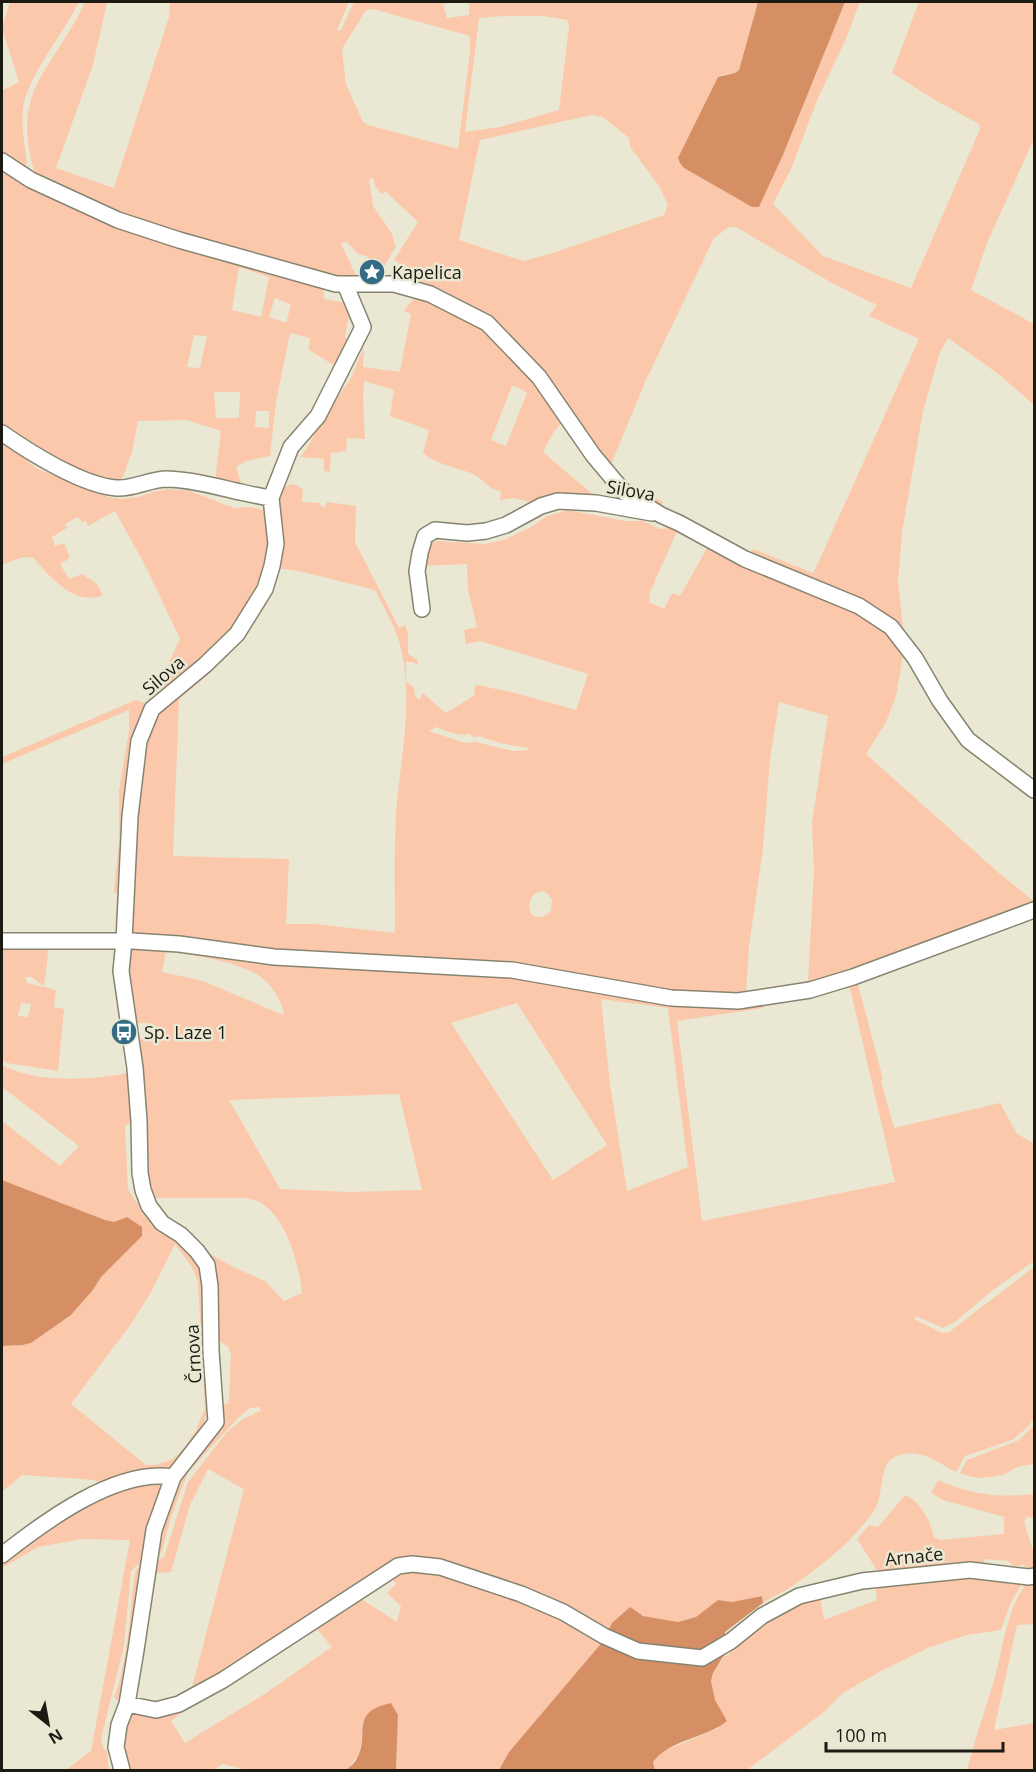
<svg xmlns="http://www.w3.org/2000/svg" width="1036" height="1772" viewBox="0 0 1036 1772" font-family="'Open Sans',sans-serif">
  <rect width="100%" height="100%" fill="#eae8d3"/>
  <!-- green -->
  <path fill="#fcc8ab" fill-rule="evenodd" d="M10 2H79C65 31 26 78 23 109 21 127 25 146 27 164L23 169 2 156V91L19 82 2 28Z
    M85 2H107L93 65 56 168 114 188 169 17 170 2H349L337 30H341L354 2H453L443 4 447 18 469 15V2H758L739 70 735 73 722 75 684 168 752 207H759L783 155 845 2H860L845 41 818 98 792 167 773 204 823 256 911 288 980 129 979 124 935 100 892 73 919 2H1034V139L987 243 971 290 1034 324V405L1001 376 948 338 940 352 923 411 902 532 898 582 904 638 748 554 753 549 813 573 815 570 919 339 869 316 877 305 830 282 736 227H729L714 238 646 380 612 462V469L627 484 663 502 661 510C641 499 624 487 610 469 598 454 590 437 578 422L490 320 409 283 416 274 394 260 418 222 385 191 381 194 375 186 373 178 369 180 373 206 391 232 396 247 377 277 369 271 372 264 367 256 358 254 347 242 341 243 358 280 345 281 170 234 36 177C8 89 52 73 85 2ZM373 9 470 36V51L458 149 368 125 363 122 346 84 342 49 366 10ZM504 16H543L568 20 569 26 559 110 500 127 465 132 479 18ZM591 115 603 117 629 138 630 147 659 186 668 205 664 215 550 254 523 261 459 240 480 140Z
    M2 165 39 189 324 285V299L348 303 353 320 348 319 345 337 352 342 337 367 309 350 310 338 290 333 276 402 270 456 246 461 236 467 243 490 215 481 221 431 187 420 138 421 132 452 120 485 79 473 2 428ZM239 267 269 277 261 317 232 310ZM275 298 291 305 286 323 269 317ZM194 335 207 336 200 368 187 367ZM214 392H240L239 418H216ZM256 411H269V428L255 427Z
    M422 293 475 318 556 403 563 421 553 433 543 452 590 492 594 500 537 503 513 498 500 500 501 491C488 490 484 479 473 474 456 467 437 465 423 453L429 430 390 416 394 390 364 381 363 397 365 439 347 438 346 451 331 453 330 472 324 471V459L300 457 307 448 328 410 350 380 364 347 363 367 400 372 411 314 404 311 414 298ZM512 386 520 388 527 393 506 446 491 440Z
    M2 441 38 469 108 497 122 499 139 497 152 492 168 489 190 491 234 508 252 507 262 510 271 508 273 553 241 626 151 703 149 699 154 695 180 639 147 569 115 511 88 526 86 521 82 522 78 517 65 524 67 528 52 537 55 546 64 543 70 558 60 564 69 579 82 574 97 584 103 595C76 607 49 577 34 558L23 557 2 565Z
    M292 484 298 486 303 490 302 502 319 503 322 507H325L327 502 356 506 355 542 399 628 405 625 408 633V654L418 660 417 665 413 662H406V681L414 688 415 696 420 700 422 693C427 695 439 708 446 713L475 695 474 687 478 685 515 693 576 710 588 674 480 641 466 644 464 630 477 627 468 590 467 564 421 566 428 545 437 541 485 544 506 539 531 527 547 516 568 510 625 521H643L660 529 679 527 650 592 649 602 664 609 672 593 680 596 710 543 871 615 904 650 896 696 886 722 866 754 1000 874 1034 901V904L831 978 770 994H691L298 955 166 936 133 935 131 926 134 809 149 723 257 610 277 502C280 493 282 486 292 484ZM277 568 303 572 375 590C385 610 398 631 402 653 413 706 400 761 396 814 394 853 395 893 395 933L315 924H286L289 859 173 856 179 699C225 662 264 627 277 568ZM779 702 828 716 812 823 814 871 808 981 746 993 749 946 763 848 770 759ZM436 727C445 731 461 737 469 734L475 738 478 736 504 744 528 748 529 750 513 751 476 742 465 743 429 731ZM542 891 547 893 552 900 551 911C544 917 540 919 532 915 526 905 530 893 542 891Z
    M136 700 144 703V712L120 936H2V933L116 934 121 918 123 896 114 892 119 843V791L129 731V710L2 764V757Z
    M144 946 502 976 743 1007 764 1005 763 1008 677 1021 702 1221 895 1182 849 984 857 981 883 1079 881 1081 894 1128 1000 1103 1017 1134 1034 1143V1261L993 1290 955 1322 943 1328 916 1316 914 1319 942 1333 949 1332 1034 1267V1419L1027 1428 1012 1440 965 1456 956 1472C936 1462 920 1447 897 1456 877 1464 885 1493 875 1509 854 1541 822 1565 791 1587 782 1593 772 1597 763 1603L762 1596 732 1602 718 1600 696 1617 678 1622 642 1616 607 1633 415 1561 190 1695 244 1489 208 1469 190 1505 171 1572 151 1573 153 1556 172 1491 219 1407 228 1403 229 1397 231 1354 228 1347 218 1340 205 1251 235 1268 265 1281 284 1301 302 1293C299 1264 287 1219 260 1202 256 1200 250 1200 246 1198H152L147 1187 136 1040 150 1037 148 1023H135L128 982V954L133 949ZM166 950C191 955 241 962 261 977 273 986 279 998 284 1012L283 1015 203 981 162 972ZM601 999 668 1008 688 1167 627 1191 610 1084ZM517 1003 607 1145 553 1180 451 1023ZM399 1094 422 1190 348 1192 280 1189 229 1100ZM260 1407V1411L243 1419 227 1432 188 1482 164 1557 157 1561V1558L162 1551 171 1517 188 1472 239 1417 250 1408Z
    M49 947 44 986 31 977H25L27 983 56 990 54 1007 64 1009 58 1071 7 1063 2 1060V948ZM21 1003 31 1004 28 1017 18 1016Z
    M2 1065C36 1084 95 1080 133 1072L135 1122 126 1125 125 1128 128 1189 136 1202 141 1201 179 1239 201 1267 204 1281 210 1401 202 1430 181 1460 167 1468 102 1487 95 1480 22 1475 2 1492V1346L23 1345 31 1343 71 1315 93 1290 101 1277 142 1228 127 1217 114 1222H110L2 1180V1121L60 1166 79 1146 2 1087ZM175 1244 192 1267 198 1282 205 1408 196 1430 184 1448 173 1459 156 1465H146L71 1404 131 1324 150 1294Z
    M1034 1425V1464L1017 1467 1003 1475 981 1478 971 1477 960 1473 967 1460 1019 1440Z
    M938 1480C972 1495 998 1498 1034 1494V1518L1027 1517 1024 1522 1034 1553V1573L1023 1565 1014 1566 1008 1561 985 1559 984 1562 995 1566 880 1575 857 1539 869 1525 878 1527 905 1495C921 1502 930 1520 934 1537L940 1540 1004 1534V1517L943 1500 931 1493Z
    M165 1483 120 1701 114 1698C129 1657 129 1616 135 1573L139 1566 137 1565 131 1571 124 1646 101 1739 104 1750 107 1751 108 1765 111 1770H66L91 1751 130 1540 83 1539 38 1547 2 1568V1560L57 1522 123 1485Z
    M421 1567 526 1598 604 1640 509 1752 499 1770H396L398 1715 363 1721C361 1744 363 1753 346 1770L330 1769 325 1770H247L223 1764 213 1770H131C118 1747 123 1734 132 1711L191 1706 171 1721 185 1743 263 1695 332 1647 317 1629 358 1597 397 1622 401 1606 387 1593 396 1584 390 1575Z
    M961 1572 1024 1580 1011 1602 1001 1630 967 1635 930 1647 881 1671 843 1693 824 1712 747 1770H655L653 1762 659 1753 719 1728 711 1681 713 1673 725 1655 728 1656 740 1638 787 1608 820 1596 824 1620 877 1600 875 1581Z
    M1034 1580V1624L1017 1625 994 1730 1034 1723V1770H967C975 1738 986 1708 995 1677 1001 1656 1011 1586 1034 1580Z"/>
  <!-- forest -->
  <path fill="#d68f65" d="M758 2H845L783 155 759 207H752L684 168 680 163 678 158 718 77 735 73 739 70Z
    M2 1180 105 1220 114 1222 127 1217 142 1227V1236L101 1277 93 1290 71 1315 31 1343 23 1345 2 1346Z
    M762 1596 763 1603 725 1632 727 1650 713 1673 711 1681 715 1700 727 1721C705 1739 670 1739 653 1762L655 1770H499L509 1752 604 1640 612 1623 630 1607 643 1616 678 1622 696 1617 718 1600 732 1602Z
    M391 1703 398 1715 396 1770H346C349 1767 354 1764 356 1760 372 1734 347 1713 391 1703Z"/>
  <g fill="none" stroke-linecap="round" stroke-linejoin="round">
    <defs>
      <path id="minor" d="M2 161 31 180 118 220 179 240 336 284H394L430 294 487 323 539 377 593 455 624 492 661 515 679 523 745 559 859 606 891 627 915 658 940 701 968 740 1034 790
        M2 433C29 452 83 486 117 488 134 489 150 479 167 479 202 480 236 493 271 498
        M422 609 417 571 420 553 425 536 435 530 467 533 486 531 506 525 541 506 558 501 596 503 652 513
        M2 941H132L179 944 274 957 512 970 671 998 738 1001 810 990 853 977 1034 910
        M2 1555C44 1522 116 1468 173 1477
        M127 1704 156 1710 179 1704 223 1680 398 1566 412 1564 440 1567 521 1594 563 1612 604 1636 638 1651 702 1658 731 1641 762 1616 799 1596 862 1581 970 1570 1029 1577 1034 1576
        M122 1770 116 1747 119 1725 127 1704 136 1650 154 1530 173 1477 216 1422 211 1351 210 1286 207 1265 197 1251 181 1235 162 1223 149 1206 143 1190 140 1173 139 1121 135 1068 121 971 124 941 130 816 139 741 152 709 205 665 237 634 265 589 272 566 276 544 271 498 291 447 318 416 363 327 345 284"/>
    </defs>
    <!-- minor casing -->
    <use href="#minor" stroke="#868471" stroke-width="18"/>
    <!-- minor -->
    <use href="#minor" stroke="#fff" stroke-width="15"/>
  </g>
  <!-- icons -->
  <defs>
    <symbol id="sight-disc" viewBox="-11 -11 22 22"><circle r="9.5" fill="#346c86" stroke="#eae8d3"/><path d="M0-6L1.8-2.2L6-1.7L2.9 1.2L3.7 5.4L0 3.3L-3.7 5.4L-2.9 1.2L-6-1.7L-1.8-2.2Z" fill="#fff"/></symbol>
    <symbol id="bus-disc" viewBox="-11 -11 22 22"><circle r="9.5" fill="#346c86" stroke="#eae8d3"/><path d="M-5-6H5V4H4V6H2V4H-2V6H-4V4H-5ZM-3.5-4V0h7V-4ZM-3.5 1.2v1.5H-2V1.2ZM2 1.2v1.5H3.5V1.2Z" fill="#fff"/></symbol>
  </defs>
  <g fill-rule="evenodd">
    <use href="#sight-disc" x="357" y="257" width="30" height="30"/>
    <use href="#bus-disc" x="109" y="1017" width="30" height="30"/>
  </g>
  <g text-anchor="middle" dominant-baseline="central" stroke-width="5" stroke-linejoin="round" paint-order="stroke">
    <!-- poi labels -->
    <g font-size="18" fill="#1b1a13" stroke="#eae8d3" text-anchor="start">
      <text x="392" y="272">Kapelica</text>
      <text x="144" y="1032">Sp. Laze 1</text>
    </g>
    <!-- street labels -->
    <g font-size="18" fill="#1b1a13" stroke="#eae8d3">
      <text transform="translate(631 490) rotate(10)">Silova</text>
      <text transform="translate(163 675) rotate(-41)">Silova</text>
      <text transform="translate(193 1354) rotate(-93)">Črnova</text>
      <text transform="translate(914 1556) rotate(-6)">Arnače</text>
    </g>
  </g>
  <!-- border -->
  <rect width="1036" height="1772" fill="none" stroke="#1b1a13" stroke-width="6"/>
  <!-- north arrow -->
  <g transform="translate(48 1724) rotate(149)" stroke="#eae8d3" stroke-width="4.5" paint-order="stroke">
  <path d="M0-4.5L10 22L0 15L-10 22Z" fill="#1b1a13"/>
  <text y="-9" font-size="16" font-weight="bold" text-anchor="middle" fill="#1b1a13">N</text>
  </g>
  <!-- scale -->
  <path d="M826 1742v9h177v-9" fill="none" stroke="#1b1a13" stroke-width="3"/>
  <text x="835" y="1742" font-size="18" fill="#1b1a13" stroke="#eae8d3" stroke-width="4.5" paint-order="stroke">100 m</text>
</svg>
